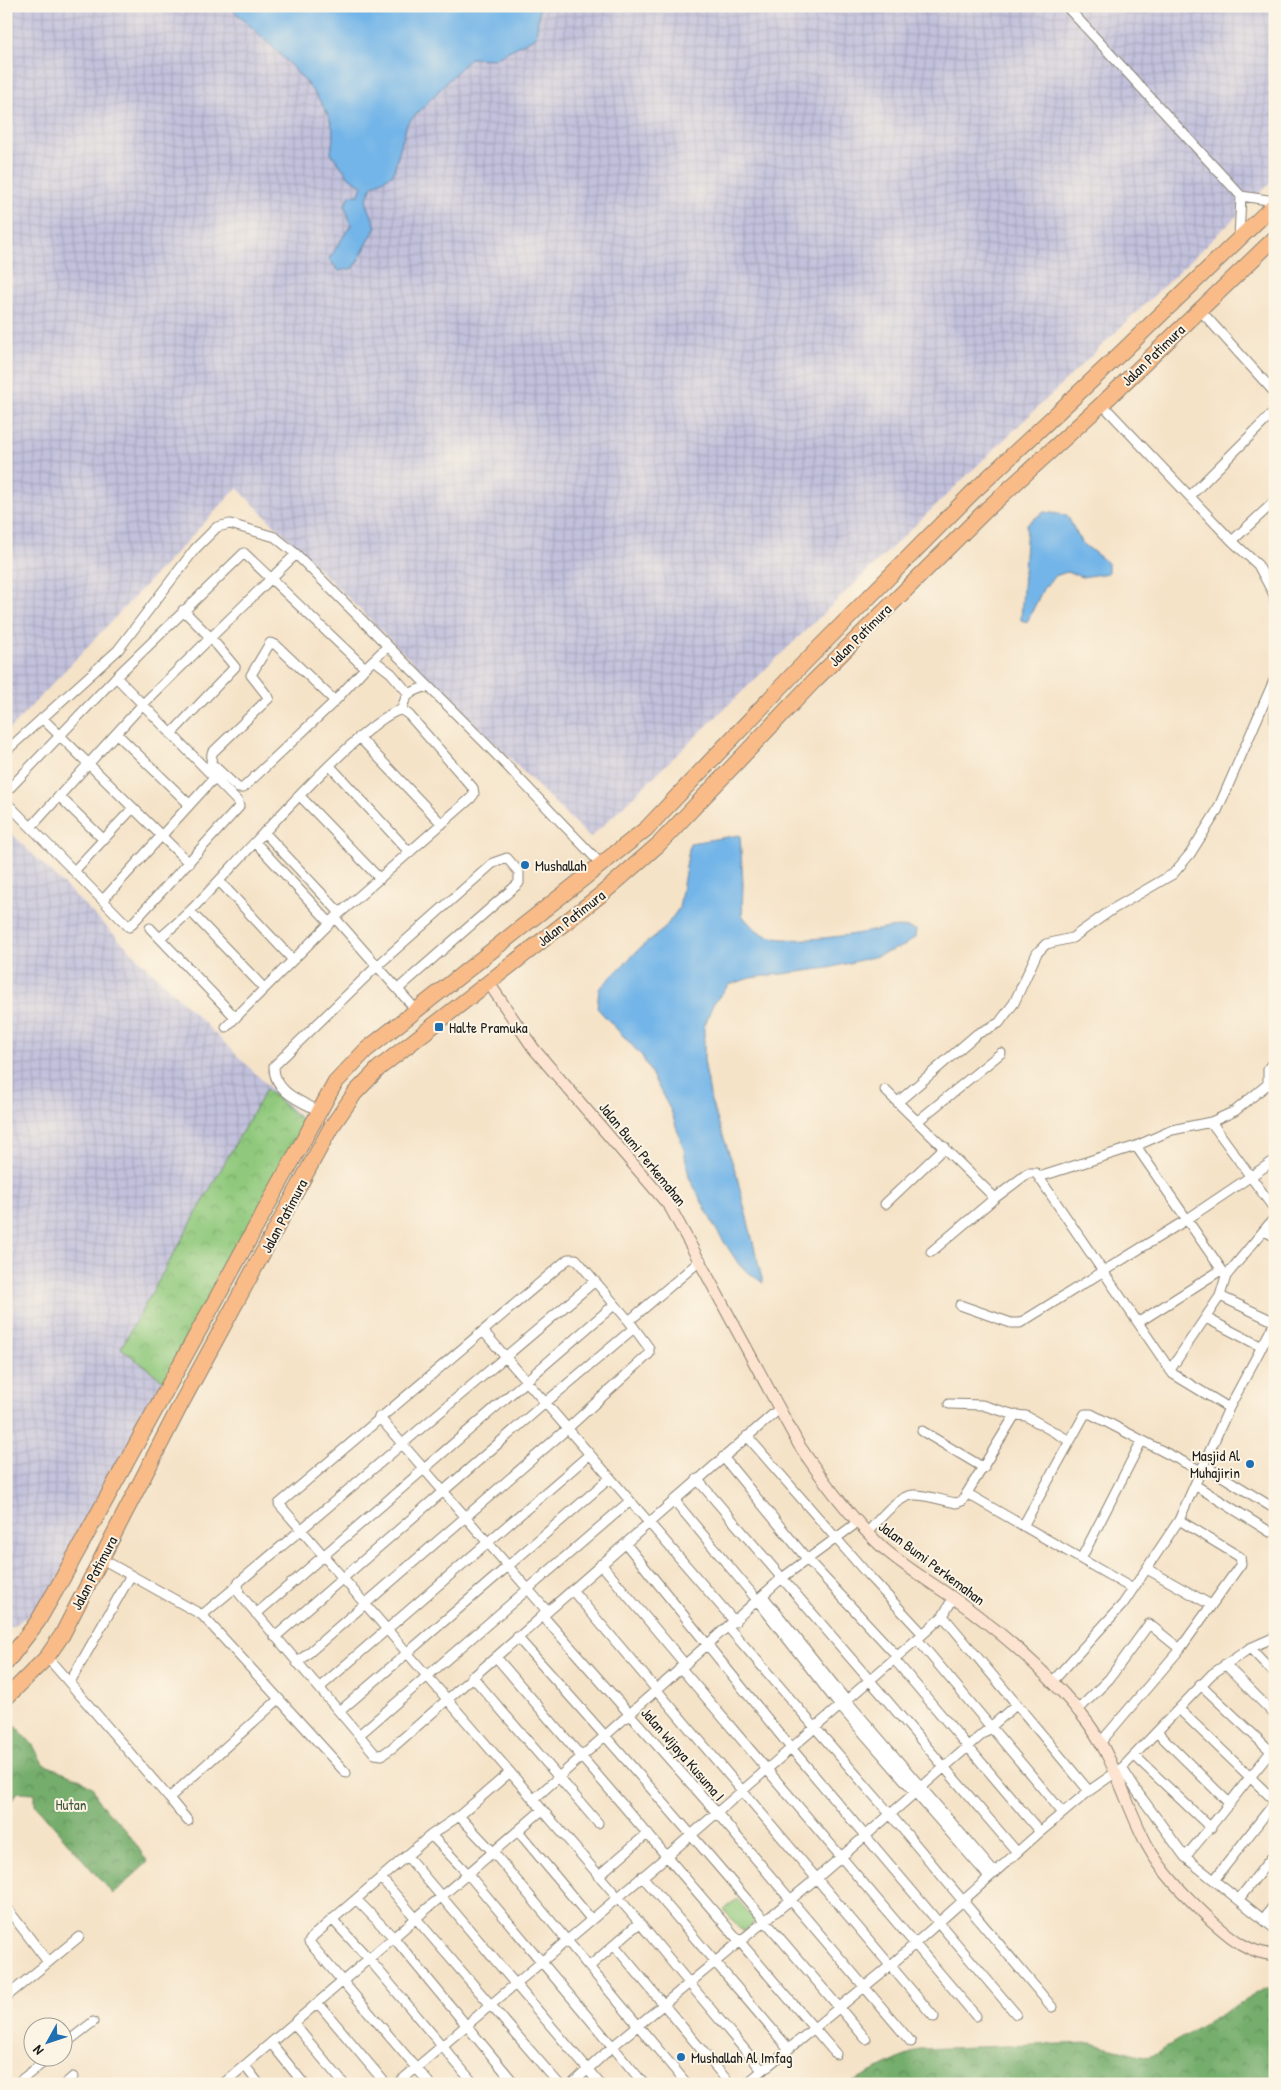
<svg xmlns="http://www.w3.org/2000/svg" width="1281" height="2090" viewBox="0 0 1281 2090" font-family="'Patrick Hand',sans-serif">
  <defs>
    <pattern id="industrial-grid" width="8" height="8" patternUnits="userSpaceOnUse" patternTransform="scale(1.25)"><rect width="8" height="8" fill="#c2c1dc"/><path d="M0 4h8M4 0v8" fill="none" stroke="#a6a5bc"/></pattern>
    <pattern id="forest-crowns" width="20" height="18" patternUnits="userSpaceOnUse" patternTransform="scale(1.25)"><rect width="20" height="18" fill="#74ad6c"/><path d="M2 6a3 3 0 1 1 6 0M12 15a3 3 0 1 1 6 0" fill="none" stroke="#5e8c58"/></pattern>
    <pattern id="park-crowns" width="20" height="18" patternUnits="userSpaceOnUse" patternTransform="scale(1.25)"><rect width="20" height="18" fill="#90c97d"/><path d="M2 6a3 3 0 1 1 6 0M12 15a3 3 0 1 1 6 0" fill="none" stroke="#7cac6b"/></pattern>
  </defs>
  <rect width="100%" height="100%" fill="#fcf5e5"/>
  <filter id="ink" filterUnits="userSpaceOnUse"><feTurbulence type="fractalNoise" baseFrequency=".02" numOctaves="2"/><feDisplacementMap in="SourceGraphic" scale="10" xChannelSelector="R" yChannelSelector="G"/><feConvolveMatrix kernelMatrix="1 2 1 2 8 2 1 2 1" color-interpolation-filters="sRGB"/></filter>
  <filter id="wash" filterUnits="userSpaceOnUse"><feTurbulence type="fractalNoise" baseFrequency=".0096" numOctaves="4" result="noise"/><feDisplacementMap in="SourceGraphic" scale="20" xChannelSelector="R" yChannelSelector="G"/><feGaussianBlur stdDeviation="1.12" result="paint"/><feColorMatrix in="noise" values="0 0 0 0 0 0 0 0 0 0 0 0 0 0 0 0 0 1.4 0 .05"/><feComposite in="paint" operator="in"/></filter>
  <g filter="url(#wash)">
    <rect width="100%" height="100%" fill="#f5e3c8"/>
    <!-- industrial -->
    <path fill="url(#industrial-grid)" d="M6 6H1275V179L590 838 237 488 6 733Z
      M6 828 309 1126 42 1607 6 1630Z"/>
    <!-- grass -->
    <path fill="#90c97d" stroke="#56724c" d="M737 1899 756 1921 743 1932 724 1910Z"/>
    <!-- forest -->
    <path fill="url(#forest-crowns)" stroke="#486444" d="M6 1715 33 1745 43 1764 81 1779 93 1788 99 1802 126 1830 148 1862 113 1894 35 1805V1793L18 1792 10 1803 6 1816Z
      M1275 1987V2084H847L919 2049 1091 2043 1149 2057 1264 1989Z"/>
    <!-- park -->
    <path fill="url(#park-crowns)" stroke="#56724c" d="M266 1089 308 1126 165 1382 121 1348Z"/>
    <!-- water -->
    <path fill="#73b5e8" stroke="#486882" d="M229 6H543L539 10 536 37 493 59 470 58 407 124 393 174 372 186 366 201 376 227 354 268 339 271 329 259 351 225 345 205 350 195H359L362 185 350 178 331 153C332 145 334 134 332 126 323 89 257 33 229 6Z
      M1044 512 1067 515 1081 542 1108 563V573L1082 577 1067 572 1055 576 1043 589 1027 622 1021 620 1027 524Z
      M740 835 743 884 742 915C749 924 757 932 768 936 788 944 846 936 867 932 884 929 900 924 916 930L915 937 906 945 877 956 829 968 750 978 729 985 713 1004 704 1027V1060L711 1101 736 1173 763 1283 740 1266 717 1231 689 1177 684 1150 671 1111 642 1056 597 1008 599 989 640 948 664 929 679 908 690 843Z"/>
  </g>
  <g filter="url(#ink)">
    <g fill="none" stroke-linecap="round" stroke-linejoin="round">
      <defs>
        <path id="street" d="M1066 6 1241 196 1275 201
          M1239 238 1241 196
          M1200 310 1275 393
          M1102 404 1232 541 1258 565 1274 595 1275 603
          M1190 496 1275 411
          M1232 541 1275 501
          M374 660 391 673 409 694
          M116 677 244 553 365 668
          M335 701 276 645 270 643 251 675 269 698 212 753 211 763 238 788H243L335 701 365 668 388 646
          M402 710C404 694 413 691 427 686
          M1275 714V722
          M42 718 189 863
          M117 734 189 804
          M171 734 235 667 211 638 183 610
          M359 737 442 824
          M6 751 118 650 195 549 217 527 230 524 275 537 296 554 487 745 601 864
          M330 766 410 853
          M6 792 116 677 238 802 239 807 129 927 6 802
          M59 796 103 839
          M300 796 380 879
          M32 826 142 705 296 554
          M264 832 340 913
          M255 842 330 923
          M75 870 133 808
          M219 881 293 960
          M103 900 214 778
          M190 911 264 988
          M335 918 416 1010
          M150 928 235 1017
          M160 938C170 929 181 920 191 910 224 878 368 712 402 710L409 715 473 788 474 794 471 798 340 913 226 1027
          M1268 1084V1069L1275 1059
          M885 1090 995 1198 1028 1173H1036L1173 1374 1229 1408
          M898 1102 977 1034 999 1023 1014 1003 1037 953 1046 944 1072 938 1113 909 1173 874 1190 854 1217 811 1275 678
          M319 1111C300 1101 273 1091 274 1066L377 966 493 863 507 858 519 872V883L398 989
          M919 1120 1001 1053
          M1211 1122 1275 1210
          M1136 1146 1226 1276
          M1039 1177 1136 1146 1172 1130 1211 1122 1235 1111 1268 1084 1275 1089
          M885 1204 945 1147
          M1265 1231 1275 1237
          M931 1252 995 1198
          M595 1281 238 1583 239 1593 375 1754 382 1755 392 1748 779 1409
          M1220 1296 1275 1322
          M960 1305 1011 1323H1020L1186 1220 1275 1160
          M1206 1318 1262 1347
          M629 1321 701 1260
          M1139 1322 1221 1270
          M484 1332 735 1622
          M1170 1370 1220 1296 1226 1276 1275 1217
          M1015 1415 1026 1416 1070 1441
          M379 1417 547 1611
          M922 1431 984 1468
          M747 1436 868 1575 923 1634
          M723 1457 807 1559 897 1656
          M1204 1465 1275 1509
          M697 1479 1017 1852
          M1195 1485 1270 1532
          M968 1494 1133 1589
          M674 1500 758 1601 839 1705 989 1877
          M1023 1526 1085 1414H1091L1201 1471
          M867 1533C877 1522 897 1496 913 1495 926 1494 943 1501 956 1503L962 1501 1015 1415 982 1405 949 1404
          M626 1544 791 1748 1016 2014
          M1081 1559 1141 1442
          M601 1564 684 1663
          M1147 1569 1211 1605
          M572 1590 934 2017
          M763 1596 846 1700 994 1872
          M256 1614 614 1305
          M202 1615 237 1586
          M542 1615 717 1813 911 2042
          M943 1616 1089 1791
          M728 1627 890 1814 1052 2007
          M275 1637 545 1403 634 1328
          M517 1637C636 1769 751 1904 866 2039
          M1275 1637 1250 1648 1212 1674 1122 1768 1136 1790 1185 1857 1275 1929
          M917 1639 1063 1813
          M1250 1648 1275 1674
          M47 1657 169 1798 279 1699 202 1615 102 1559
          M496 1657 836 2054
          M894 1659 1040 1832
          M297 1663 567 1429 649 1354V1348L629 1321 576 1259H568L279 1504C398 1644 520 1782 639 1922 680 1972 720 2021 762 2070
          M1225 1664 1275 1715
          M680 1667 976 2016
          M472 1676 598 1823
          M70 1682 131 1575
          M1052 1682 1123 1604 1179 1520 1229 1408 1275 1322
          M1200 1684 1275 1755
          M319 1688 589 1455
          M279 1699 346 1773
          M1179 1709 1275 1801
          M340 1711 610 1478
          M1077 1711 1109 1679 1149 1624 1180 1649
          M1158 1733 1230 1804
          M359 1735 630 1501
          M1100 1743 1180 1649 1241 1564 1240 1557 1179 1520
          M1135 1756 1211 1828
          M510 1772 459 1816 493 1852 687 2084
          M169 1798 188 1821
          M533 1800 782 1578 858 1522
          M518 1831 591 1919
          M431 1835 468 1874 644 2084
          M407 1856 600 2084
          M1185 1857C1217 1821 1244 1783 1275 1747
          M598 1876 648 1833
          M642 1876 789 2049
          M381 1878 559 2084
          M1215 1879 1275 1802
          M356 1899 394 1938 515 2084
          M1239 1899 1275 1853
          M6 1907 48 1962
          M1264 1918 1275 1904
          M332 1919 369 1959 474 2084
          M614 1945 730 2084
          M590 1966 639 1923
          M6 1997 79 1937
          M318 2003 386 2084
          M294 2024 344 2084
          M271 2043 304 2084
          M62 2046 93 2022
          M245 2066 259 2084
          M16 2084 49 2058
          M65 2084 73 2077
          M223 2084 542 1810
          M397 2084 667 1856 923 1634 943 1616 953 1598
          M430 2084 309 1942 313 1936 431 1835 459 1816
          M572 2084 613 2046 817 1878 1017 1704
          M746 2084 891 1965 1040 1832 1089 1791 1122 1768"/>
        <path id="secondary" d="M488 982 534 1049 670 1207 799 1445C823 1481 850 1517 882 1547 910 1572 945 1590 974 1613 1014 1643 1058 1683 1088 1723 1115 1760 1126 1805 1147 1845 1164 1876 1188 1898 1213 1922 1232 1939 1249 1953 1275 1955"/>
        <path id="highway" d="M6 1663 38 1621 61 1581 335 1083 366 1050 646 829 799 668 972 493 1121 353 1275 204
          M6 1698 47 1657 62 1635 182 1402 330 1129 355 1093 379 1068 603 893 659 844 813 682 986 510 1102 404 1275 238"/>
      </defs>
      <!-- street casing -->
      <use href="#street" stroke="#888072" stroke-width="11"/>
      <!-- secondary casing -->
      <use href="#secondary" stroke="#888072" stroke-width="13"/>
      <!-- highway casing -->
      <use href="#highway" stroke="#888072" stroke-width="17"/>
      <!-- street -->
      <use href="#street" stroke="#fff" stroke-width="9"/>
      <!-- secondary -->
      <use href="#secondary" stroke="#fde4d0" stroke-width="11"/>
      <!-- highway -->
      <use href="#highway" stroke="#f9bc89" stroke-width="15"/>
    </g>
  </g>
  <!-- markers -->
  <g fill="#1f6fb2" stroke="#fcf5e5" stroke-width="2">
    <circle cx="525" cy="865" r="5"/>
    <rect x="434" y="1022" width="10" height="10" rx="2.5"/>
    <circle cx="1250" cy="1464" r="5"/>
    <circle cx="681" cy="2057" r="5"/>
  </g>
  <g text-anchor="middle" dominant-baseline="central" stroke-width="4" stroke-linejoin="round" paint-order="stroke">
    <!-- street labels -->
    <g font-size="15" fill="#1c1c1c" stroke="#fcf5e5">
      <text transform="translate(1153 355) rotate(-44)">Jalan Patimura</text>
      <text transform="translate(860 635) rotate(-45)">Jalan Patimura</text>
      <text transform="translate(571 918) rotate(-38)">Jalan Patimura</text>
      <text transform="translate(643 1154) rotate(51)">Jalan Bumi Perkemahan</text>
      <text transform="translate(284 1216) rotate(-62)">Jalan Patimura</text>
      <text transform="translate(932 1563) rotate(37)">Jalan Bumi Perkemahan</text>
      <text transform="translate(94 1573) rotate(-62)">Jalan Patimura</text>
      <text transform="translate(683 1754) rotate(49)">Jalan Wijaya Kusuma I</text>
    </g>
    <!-- poi labels -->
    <g font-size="15" fill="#1c1c1c" stroke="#fcf5e5" text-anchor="start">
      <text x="535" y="865">Mushallah</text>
      <text x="449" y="1027">Halte Pramuka</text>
      <text x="1240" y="1455" text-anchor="end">Masjid Al<tspan x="1240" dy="17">Muhajirin</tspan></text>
      <text x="691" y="2057">Mushallah Al Imfag</text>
    </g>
    <!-- park labels -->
    <g font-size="15" fill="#45593e" stroke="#fcf5e5">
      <text x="71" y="1804">Hutan</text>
    </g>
  </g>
  <!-- margin -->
  <rect width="1281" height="2090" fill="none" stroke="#fcf5e5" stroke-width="25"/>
  <!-- north arrow -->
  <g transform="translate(48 2042) rotate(230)"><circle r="24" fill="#fcf5e5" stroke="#a29e95"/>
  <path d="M0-4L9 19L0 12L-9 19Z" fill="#1f6fb2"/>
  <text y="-8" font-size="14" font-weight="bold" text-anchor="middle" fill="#1c1c1c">N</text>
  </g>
</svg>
